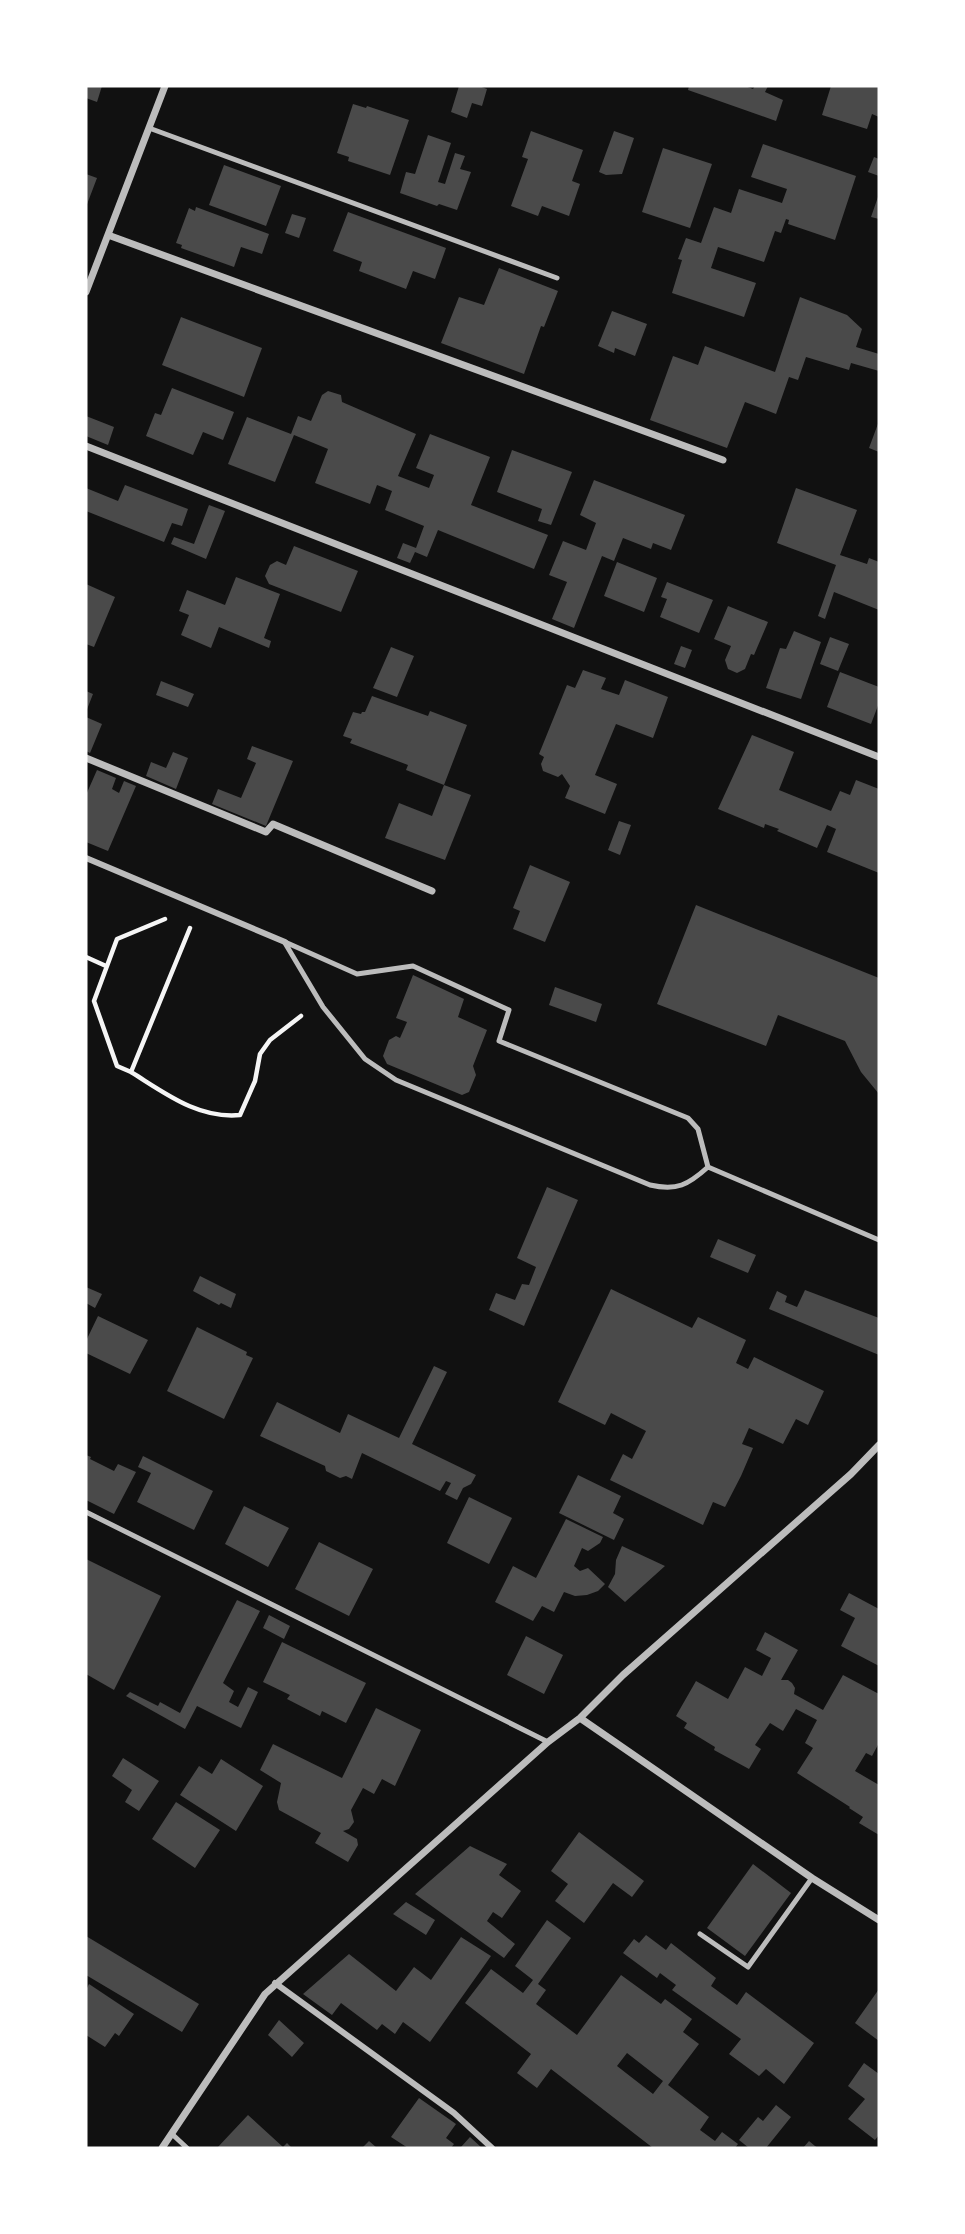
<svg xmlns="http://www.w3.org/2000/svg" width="965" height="2234" viewBox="0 0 965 2234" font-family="Arial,sans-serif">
  <rect width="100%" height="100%" fill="#111"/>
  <!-- building -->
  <path fill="#4a4a4a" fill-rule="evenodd" d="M86 86H102L97 102 86 98Z
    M459 86H479L487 89 482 106 472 103 467 118 451 112Z
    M689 86H745L753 89 755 86H768L765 92 783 100 776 121 688 90Z
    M831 86H879V117L872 114 867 129 822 115Z
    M353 104 366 108 367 106 409 120 390 175 348 161 349 157 337 153Z
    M531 131 583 150 572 181 580 184 569 216 542 206 538 216 511 206 528 159 522 157Z
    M614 131 634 138 622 174 606 175 599 172Z
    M428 135 451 143 438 182 445 184 455 153 465 156 460 169 471 172 457 210 439 204 437 206 400 193 406 172 415 174Z
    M763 144 856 176 835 240 788 224 789 220 786 219 781 233 775 231 764 262 718 247 711 268 756 283 744 317 672 293 682 260 678 259 686 238 701 243 714 207 731 213 739 189 782 203 787 189 751 177Z
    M663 148 712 164 690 228 642 212Z
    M874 157 879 159V176L868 172Z
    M224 165 281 186 266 226 209 205Z
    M86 174 97 178 86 207Z
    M879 194V219L871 217Z
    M196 207 269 234 262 254 241 247 234 267 181 248 182 245 176 243 189 208 195 211Z
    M348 212 446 248 435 279 413 271 406 289 359 271 362 262 333 251Z
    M292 214 306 218 299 238 285 233Z
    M499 268 558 291 544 327 541 326 524 374 441 343 459 297 484 305Z
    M800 297 847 315 862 329 856 347 879 354V371L851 363 849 370 806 357 798 380 789 377 776 414 745 402 727 448 650 420 673 356 698 365 705 346 775 372Z
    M612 311 647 324 635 356 615 348 614 353 598 346Z
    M181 317 262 348 244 397 162 365Z
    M172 388 234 412 223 440 203 432 193 455 146 436 155 413 161 415Z
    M328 391 341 395 342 402 416 434 398 476 429 488 434 475 416 468 430 434 490 457 471 505 548 535 534 569 438 530 427 557 415 552 410 563 397 558 403 543 416 548 424 526 385 510 392 491 377 485 370 504 315 483 328 449 294 435 275 482 228 464 247 417 291 434 298 416 311 421 322 395Z
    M86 416 114 427 108 445 86 436Z
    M879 421V452L869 448Z
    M512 450 572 472 551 525 538 521 542 509 497 492Z
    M594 480 685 515 671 550 653 543 651 549 623 538 614 561 602 556 574 628 552 619 567 582 549 575 563 541 586 550 596 523 580 515Z
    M125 485 188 509 182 526 172 523 164 542 86 511V488L118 501Z
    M796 488 857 510 840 555 867 564 869 558 879 562V610L834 592 825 619 818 616 836 565 777 543Z
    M209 505 225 511 206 559 171 544 174 537 194 544Z
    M294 546 358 571 341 612 269 584 265 576 270 565 277 561 286 565Z
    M617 562 657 578 644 612 604 596Z
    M236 577 280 594 264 638 271 641 269 648 219 627 211 648 181 635 189 615 179 611 187 590 225 605Z
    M667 582 713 600 699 633 660 617 667 599 661 597Z
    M86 584 115 597 94 647 86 644Z
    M728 606 768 622 754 655 751 654 745 669 737 673 728 669 725 660 731 646 714 639Z
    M794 631 821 642 801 699 766 688 780 648 786 649Z
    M830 637 849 644 838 671 820 664Z
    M681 646 692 650 685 668 674 664Z
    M391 647 414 656 397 697 373 688Z
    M583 670 606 678 601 689 619 695 625 680 668 697 653 738 616 724 595 775 617 784 605 814 565 798 570 786 562 774 558 777 543 771 541 764 544 757 539 754 567 685 575 688Z
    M840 672 879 687V703L871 724 827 707Z
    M161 681 194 694 188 707 156 695Z
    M86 691 93 694 86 712Z
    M372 696 428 716 430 711 467 725 444 785 406 770 408 765 350 743 352 739 343 736 353 712 361 714 362 712H365Z
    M86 717 102 724 90 753 86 751Z
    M752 735 794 752 779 790 831 811 840 791 850 795 856 780 879 789V873L827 852 836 829 827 825 817 848 777 831 779 829 765 824 764 828 718 809Z
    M252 746 293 761 266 826 212 804 218 789 241 798 256 763 247 759Z
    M173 752 188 758 176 789 146 776 151 762 166 768Z
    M97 770 116 778 112 789 119 793 124 781 136 786 108 851 86 842V795Z
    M444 785 471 795 445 860 385 838 399 803 432 816Z
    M619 821 631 825 620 855 608 850Z
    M530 865 570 882 545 942 513 929 520 911 513 908Z
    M696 905 879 978V1094L861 1072 845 1041 778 1015 766 1046 657 1004Z
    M413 975 464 999 458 1017 487 1030 473 1066 476 1075 469 1092 462 1095 387 1064 383 1056 389 1040 396 1036 400 1038 407 1022 396 1018Z
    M555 987 602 1004 596 1022 549 1005Z
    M547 1187 578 1200 524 1326 489 1310 496 1293 515 1300 522 1284 529 1285 536 1267 517 1258Z
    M718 1239 756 1255 748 1273 710 1257Z
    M200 1276 236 1294 231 1308 221 1303 219 1305 193 1291Z
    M86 1287 102 1294 95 1308 86 1303Z
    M611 1289 692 1328 698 1317 746 1340 736 1363 748 1369 754 1357 824 1391 808 1425 796 1419 783 1444 749 1428 742 1444 753 1448 741 1476 725 1507 713 1502 703 1525 610 1480 623 1454 632 1459 646 1431 611 1413 605 1425 558 1402Z
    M805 1290 879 1318V1355L769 1309 777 1291 787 1296 785 1302 797 1307Z
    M98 1316 148 1340 130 1374 86 1353V1341Z
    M197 1327 247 1352 246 1355 253 1358 224 1419 167 1391Z
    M434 1366 447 1372 412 1444 476 1475 471 1484 463 1488 457 1500 445 1494 451 1483 446 1481 440 1491 362 1453 352 1479 346 1476 340 1478 326 1471 325 1466 260 1436 277 1402 340 1433 348 1414 399 1438Z
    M86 1455 91 1457 90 1459 114 1471 118 1464 136 1472 114 1514 86 1500Z
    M143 1456 213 1491 194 1530 137 1502 151 1473 138 1467Z
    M578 1475 621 1496 613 1513 624 1519 614 1540 559 1513Z
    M469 1497 512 1518 489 1564 447 1543Z
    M244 1506 289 1528 268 1567 225 1544Z
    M566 1519 603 1537 600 1543 588 1551 582 1548 574 1566 580 1571 588 1568 605 1584 598 1591 587 1595 575 1596 564 1592 554 1612 542 1606 533 1621 495 1602 513 1566 536 1578Z
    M319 1542 373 1569 349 1616 295 1589Z
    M622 1546 665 1566 625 1602 608 1587 615 1574 616 1560Z
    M86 1559 161 1596 114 1690 86 1674Z
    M849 1593 879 1609V1666L841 1646 855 1618 840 1610Z
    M237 1600 260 1611 223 1683 234 1691 229 1702 238 1707 248 1687 258 1692 241 1728 197 1706 185 1729 126 1696 130 1692 158 1706 160 1702 180 1713Z
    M269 1615 290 1626 284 1639 263 1628Z
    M765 1632 798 1650 781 1680H788L792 1683 795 1688 794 1694 823 1710 843 1675 879 1694V1743L872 1756 866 1753 855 1771 879 1785V1835L859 1823 863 1817 849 1808 850 1807 797 1773 813 1748 805 1743 817 1720 796 1709 783 1731 770 1723 755 1745 761 1749 749 1769 714 1750 715 1747 684 1728 687 1723 676 1716 696 1681 728 1699 745 1667 762 1676 771 1658 756 1650Z
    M526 1636 563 1655 544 1694 507 1675Z
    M282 1642 366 1683 346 1723 322 1711 320 1716 287 1699 290 1695 263 1682Z
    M376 1708 421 1730 395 1786 382 1779 374 1794 363 1788 351 1810 354 1822 349 1829 343 1831 357 1839 358 1845 348 1862 315 1843 321 1833 279 1810 277 1802 281 1783 260 1770 273 1744 342 1778Z
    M123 1758 159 1781 139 1811 125 1802 132 1790 112 1776Z
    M221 1759 263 1786 236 1831 180 1795 199 1766 212 1774Z
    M176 1802 220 1830 195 1868 152 1839Z
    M579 1832 644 1881 632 1897 613 1883 584 1923 555 1901 568 1884 551 1871Z
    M470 1846 507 1864 499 1875 521 1891 502 1918 493 1912 487 1921 515 1944 504 1958 415 1894Z
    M753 1864 791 1893 745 1956 707 1928Z
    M406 1902 435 1920 426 1935 393 1914Z
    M547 1920 571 1938 538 1984 546 1990 536 2004 577 2035 621 1975 661 2004 665 1999 692 2019 683 2032 699 2044 668 2085 709 2117 700 2130 715 2141 722 2132 738 2144 735 2148H653L551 2069 537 2088 517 2073 531 2054 465 2003 491 1969 523 1993 533 1980 515 1966ZM627 2053 663 2081 653 2094 617 2066Z
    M646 1935 666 1950 671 1943 716 1978 711 1986 737 2005 746 1992 814 2043 784 2084 766 2069 759 2076 729 2054 741 2039 672 1990 676 1985 660 1973 657 1978 623 1953 634 1939 639 1943Z
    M86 1936 199 2004 182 2032 86 1975Z
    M461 1937 491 1956 430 2042 403 2022 395 2034 382 2024 377 2030 341 2003 332 2015 303 1994 349 1954 396 1991 414 1967 431 1980Z
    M89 1984 134 2014 119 2036 115 2033 105 2047 86 2035V1990Z
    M879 1989V2041L855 2023Z
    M279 2020 304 2043 292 2057 268 2035Z
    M864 2063 879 2074V2135L875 2140 848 2119 865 2099 848 2086Z
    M419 2098 456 2124 446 2138 454 2144 451 2148H408L391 2137Z
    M776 2105 791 2117 766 2148H749L739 2140 758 2117 763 2121Z
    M248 2115 283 2147 287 2143 292 2148H217Z
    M470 2137 482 2148H463L461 2147Z
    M369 2141 377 2148H362Z
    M809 2141 815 2146 818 2148H803Z"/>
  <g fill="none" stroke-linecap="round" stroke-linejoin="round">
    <!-- path -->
    <path stroke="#f5f5f5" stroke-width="4.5" d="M165 919 117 939 94 1001 117 1066 131 1072 190 928
      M86 957 106 966
      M131 1072C165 1093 198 1119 240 1115L255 1081 260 1054 270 1040 301 1016"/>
    <!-- service -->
    <path stroke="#bcbcbc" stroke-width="5" d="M149 128 557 278
      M285 942 357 974 413 966 509 1010 499 1041 688 1118 698 1129 708 1167
      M285 943 323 1007 365 1059 396 1080 650 1185C677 1191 688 1185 708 1167
      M708 1167 879 1240
      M86 1512 548 1742
      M700 1934 748 1967 812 1878
      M172 2134 187 2148"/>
    <!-- pedestrian -->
    <path stroke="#bcbcbc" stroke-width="6" d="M86 858 285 942
      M275 1983 454 2113 492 2148"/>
    <!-- minor -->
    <path stroke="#bcbcbc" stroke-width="7" d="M108 235 723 460
      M86 292 165 86
      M86 446 879 757
      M86 758 266 832 273 824 432 891
      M580 1718 812 1878 879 1920
      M162 2148 265 1994 548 1742 580 1718 623 1675 851 1474 879 1445"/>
  </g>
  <!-- border -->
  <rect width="965" height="2234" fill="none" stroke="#ffffff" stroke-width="175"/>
</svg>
